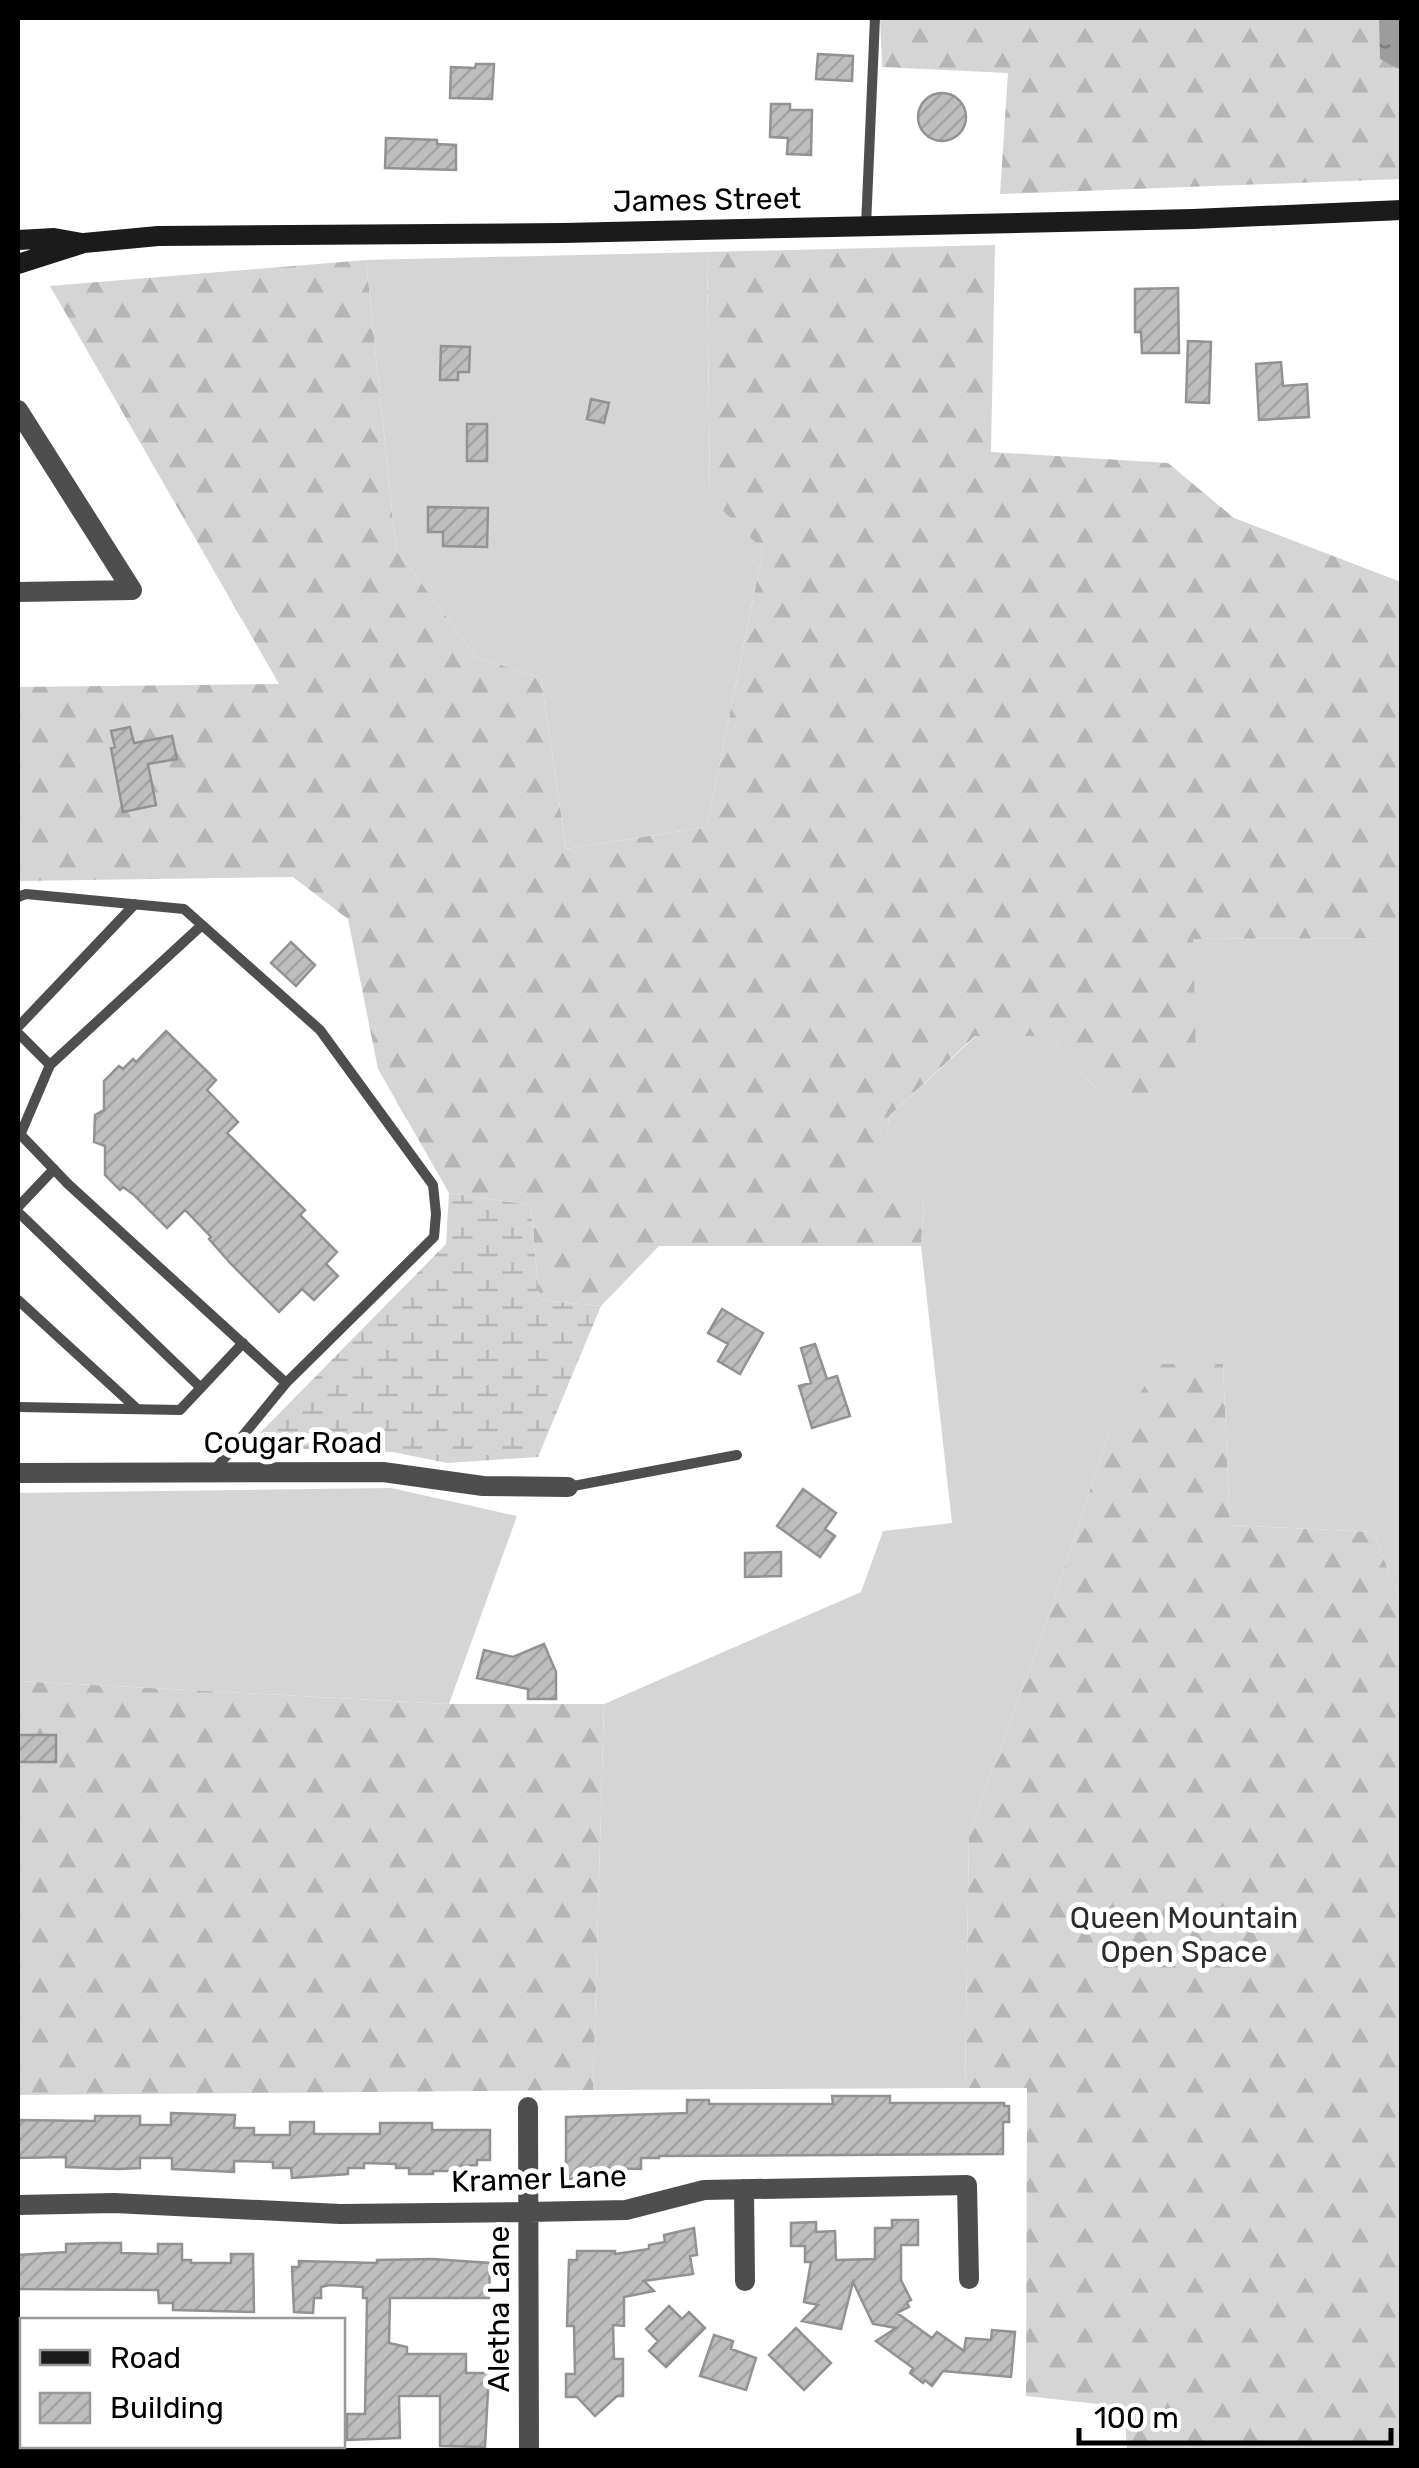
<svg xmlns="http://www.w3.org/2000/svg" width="1419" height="2468" viewBox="0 0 1419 2468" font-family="Rubik,sans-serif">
  <defs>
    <pattern id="forest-firs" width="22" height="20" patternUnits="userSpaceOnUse" patternTransform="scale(2.5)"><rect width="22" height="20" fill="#d5d5d5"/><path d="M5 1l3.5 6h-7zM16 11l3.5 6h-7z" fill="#b5b5b5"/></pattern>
    <pattern id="wetland-marsh" width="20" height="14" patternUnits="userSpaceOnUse" patternTransform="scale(2.5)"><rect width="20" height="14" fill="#d5d5d5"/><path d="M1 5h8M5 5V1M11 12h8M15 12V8" fill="none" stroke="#b5b5b5"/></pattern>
    <pattern id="water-ripples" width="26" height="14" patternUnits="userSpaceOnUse" patternTransform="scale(2.5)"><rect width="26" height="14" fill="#9c9c9c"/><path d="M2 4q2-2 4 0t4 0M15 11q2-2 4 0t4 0" fill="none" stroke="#7d7d7d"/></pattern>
    <pattern id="building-hatch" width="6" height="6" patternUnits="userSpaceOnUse" patternTransform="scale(2.5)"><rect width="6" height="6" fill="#bebebe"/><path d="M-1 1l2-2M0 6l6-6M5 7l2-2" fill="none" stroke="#a2a2a2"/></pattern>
  </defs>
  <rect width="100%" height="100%" fill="#fff"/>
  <!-- grass -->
  <path fill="#d5d5d5" d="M707 252 710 497 763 550 707 827 566 849 541 678 476 657 396 549 366 260Z
    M1401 938V1602L1373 1532 1230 1525 1223 1364 1108 1435 1054 1601 969 1834 965 2088 593 2090 604 1704 861 1592 883 1531 952 1523 921 1246 924 1198 881 1184 889 1116 976 1036H1049L1101 1094 1196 1050 1192 939Z
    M391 1488 517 1516 449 1704 18 1681V1493Z"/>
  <!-- forest -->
  <path fill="url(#forest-firs)" d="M880 18H1401V179L1000 194 1008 73 882 67Z
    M995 245 991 452 1168 463 1234 518 1401 582V938L1193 939 1196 1050 1179 1092 1101 1094 1049 1036H975L889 1116 882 1183 924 1198 921 1246H659L601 1306 539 1300 531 1205 449 1193 378 1069 348 919 293 877 18 881V687L279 684 50 286 366 260 396 549 476 657 541 678 566 849 707 827 763 550 710 498 707 252Z
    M1162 1364H1223L1230 1525 1373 1532 1401 1602V2450H1127L1124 2407 1026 2396 1027 2088H965L969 1834 1054 1601 1108 1435Z
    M18 1681 449 1704H604L593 2090 18 2095Z"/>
  <!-- wetland -->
  <path fill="url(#wetland-marsh)" d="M449 1193 531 1205 539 1300 601 1306 538 1457 447 1463 393 1452 246 1447 446 1244Z"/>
  <!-- water -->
  <path fill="url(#water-ripples)" d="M1379 18H1401V70L1380 59Z"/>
  <!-- building -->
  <path fill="url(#building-hatch)" stroke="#929292" stroke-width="2.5" d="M818 54 853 56 852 81 816 79Z
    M476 64H494L492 99 450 98 451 67 475 68Z
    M918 117a24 24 0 1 1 48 0a24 24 0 1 1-48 0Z
    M771 104H790V110H812L811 155 787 154 788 138 770 137Z
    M386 138 437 140V144L456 145V170L385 168Z
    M1178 288 1179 353H1142L1141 332H1135V289Z
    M1188 341 1211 342 1209 403 1186 402Z
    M441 346 470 347 469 372H458V380H440Z
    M1281 362 1283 386 1307 384 1309 417 1259 420 1256 364Z
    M591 399 609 403 604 423 587 419Z
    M467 424H487V461H467Z
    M428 507 488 508 487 547 443 546V532H428Z
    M130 727 134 743 172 736 177 759 148 764 156 805 123 812 111 748 115 747 111 731Z
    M291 942 315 965 296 986 271 963Z
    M166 1031 216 1080 207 1090 238 1122 227 1133 305 1210 300 1215 337 1252 326 1264 338 1276 314 1300 302 1289 279 1312 231 1264 209 1239 211 1237 185 1210 167 1228 134 1195 123 1187 120 1190 105 1175V1146L94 1142 95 1115 104 1110V1081L119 1066 123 1069 133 1059 136 1062Z
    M722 1309 763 1333 740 1374 718 1361 728 1344 708 1333Z
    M815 1344 827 1379 837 1376 850 1416 812 1428 799 1386 811 1383 801 1348Z
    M803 1489 836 1513 825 1529 835 1536 820 1557 777 1526Z
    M781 1552V1576L745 1577V1553Z
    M544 1644 556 1672V1699H528V1689L477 1678 484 1650 513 1657Z
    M18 1735H56V1762H18Z
    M832 2096H890V2103H1004V2106H1009V2122H1003V2154L659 2156V2158H641V2169L591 2168V2179H566V2117L687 2113V2100H709V2104H833Z
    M171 2113 235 2115 234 2128H254V2135H290V2122H314V2134H380V2123H432V2130H490V2160H477V2165L462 2166V2171H433V2174H409V2168H396V2164L364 2163V2168H348V2174L292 2178 291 2168H273V2162L234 2161V2172L172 2169V2158H140V2168L118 2169 66 2167V2157L18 2158V2120L95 2121V2116H140V2125H171Z
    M892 2220H918V2245H901V2280L911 2300 907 2302 909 2307 897 2313 932 2338 937 2332 964 2351 966 2338 991 2340 992 2330 1015 2332 1011 2377 943 2371 932 2386 925 2380 923 2383 910 2373 913 2368 876 2341 896 2328 873 2324 853 2282 841 2329 802 2321 818 2305 804 2302 811 2262H805V2246H791V2223L816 2222V2232L835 2231 836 2260 875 2259V2228H892Z
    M694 2228 697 2255 690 2256 693 2274 644 2281 654 2291 624 2297V2326L613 2325 614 2359H623V2396H617L595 2416 577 2397H566V2374H575L574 2326H567L569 2260H577V2251H615V2254L649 2249V2245L665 2242 664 2235Z
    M99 2243H121V2253L158 2254V2244H182V2260H191V2263H231V2254H253L254 2312 173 2310V2303H159L158 2290 18 2289V2255L66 2252V2244Z
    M433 2259 490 2263 489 2298H390L389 2343 407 2347V2354H466V2373H489L485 2447 440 2446V2396H399L400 2438 347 2440V2414H365L367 2298H363V2287L330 2285 321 2287V2298H314L313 2313 294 2312 292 2267H299V2261L377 2263V2260Z
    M669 2306 682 2319 689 2312 705 2328 666 2367 649 2351 658 2341 646 2329Z
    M796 2328 831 2363 804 2390 769 2355Z
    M714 2335 733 2341 731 2349 756 2358 746 2390 700 2376Z"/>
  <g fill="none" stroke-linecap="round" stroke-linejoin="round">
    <!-- lane -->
    <path stroke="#4e4e4e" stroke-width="10" d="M866 226 875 18
      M18 897 26 894 184 909 320 1030 433 1185 436 1214 434 1237 286 1383
      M18 1027 135 904
      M18 1033 50 1065 21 1133
      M50 1065 202 925
      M18 1132 68 1184 286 1383 213 1472
      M18 1207 54 1169
      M18 1212 201 1388
      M18 1300 135 1407
      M18 1407 180 1410 243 1343
      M568 1487 737 1455"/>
    <!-- street -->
    <path stroke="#4e4e4e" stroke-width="20" d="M18 410 132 590
      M18 592 132 590
      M18 1473 383 1472 483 1486 568 1487
      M528 2107 529 2450
      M744 2189 745 2281
      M18 2205 114 2203 340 2214 529 2212 626 2210 704 2190 967 2185 969 2279"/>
    <!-- secondary -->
    <path stroke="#1b1b1b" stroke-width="20" d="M18 240 54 238 82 243
      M18 264 84 243 158 236 563 233 1193 219 1402 210"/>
  </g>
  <g text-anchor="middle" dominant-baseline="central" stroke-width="10" stroke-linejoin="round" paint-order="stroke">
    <!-- street labels -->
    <g font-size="30" fill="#000" stroke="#fff">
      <text transform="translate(707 200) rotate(-1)">James Street</text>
      <text x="293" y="1443">Cougar Road</text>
      <text transform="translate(539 2179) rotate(-2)">Kramer Lane</text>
      <text transform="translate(499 2309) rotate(-90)">Aletha Lane</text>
    </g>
    <!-- park labels -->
    <g font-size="30" fill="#2c2c2c" stroke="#fff">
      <text x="1184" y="1918">Queen Mountain<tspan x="1184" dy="34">Open Space</tspan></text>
    </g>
  </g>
  <!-- border -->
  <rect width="1419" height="2468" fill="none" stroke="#000000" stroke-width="40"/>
  <!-- legend -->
  <rect x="20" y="2318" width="325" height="130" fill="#ffffff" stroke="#999999" stroke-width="2.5"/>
  <rect x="40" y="2350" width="50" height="15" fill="#1b1b1b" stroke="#999999" stroke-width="2.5"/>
  <text x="110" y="2368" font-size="30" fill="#000000">Road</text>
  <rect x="40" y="2393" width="50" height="30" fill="url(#building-hatch)" stroke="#999999" stroke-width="2.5"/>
  <text x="110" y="2418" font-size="30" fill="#000000">Building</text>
  <!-- scale -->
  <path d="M1079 2428v15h312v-15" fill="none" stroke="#000000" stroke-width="5"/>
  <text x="1094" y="2428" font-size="30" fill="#000000" stroke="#ffffff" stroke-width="8" paint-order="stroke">100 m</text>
</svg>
